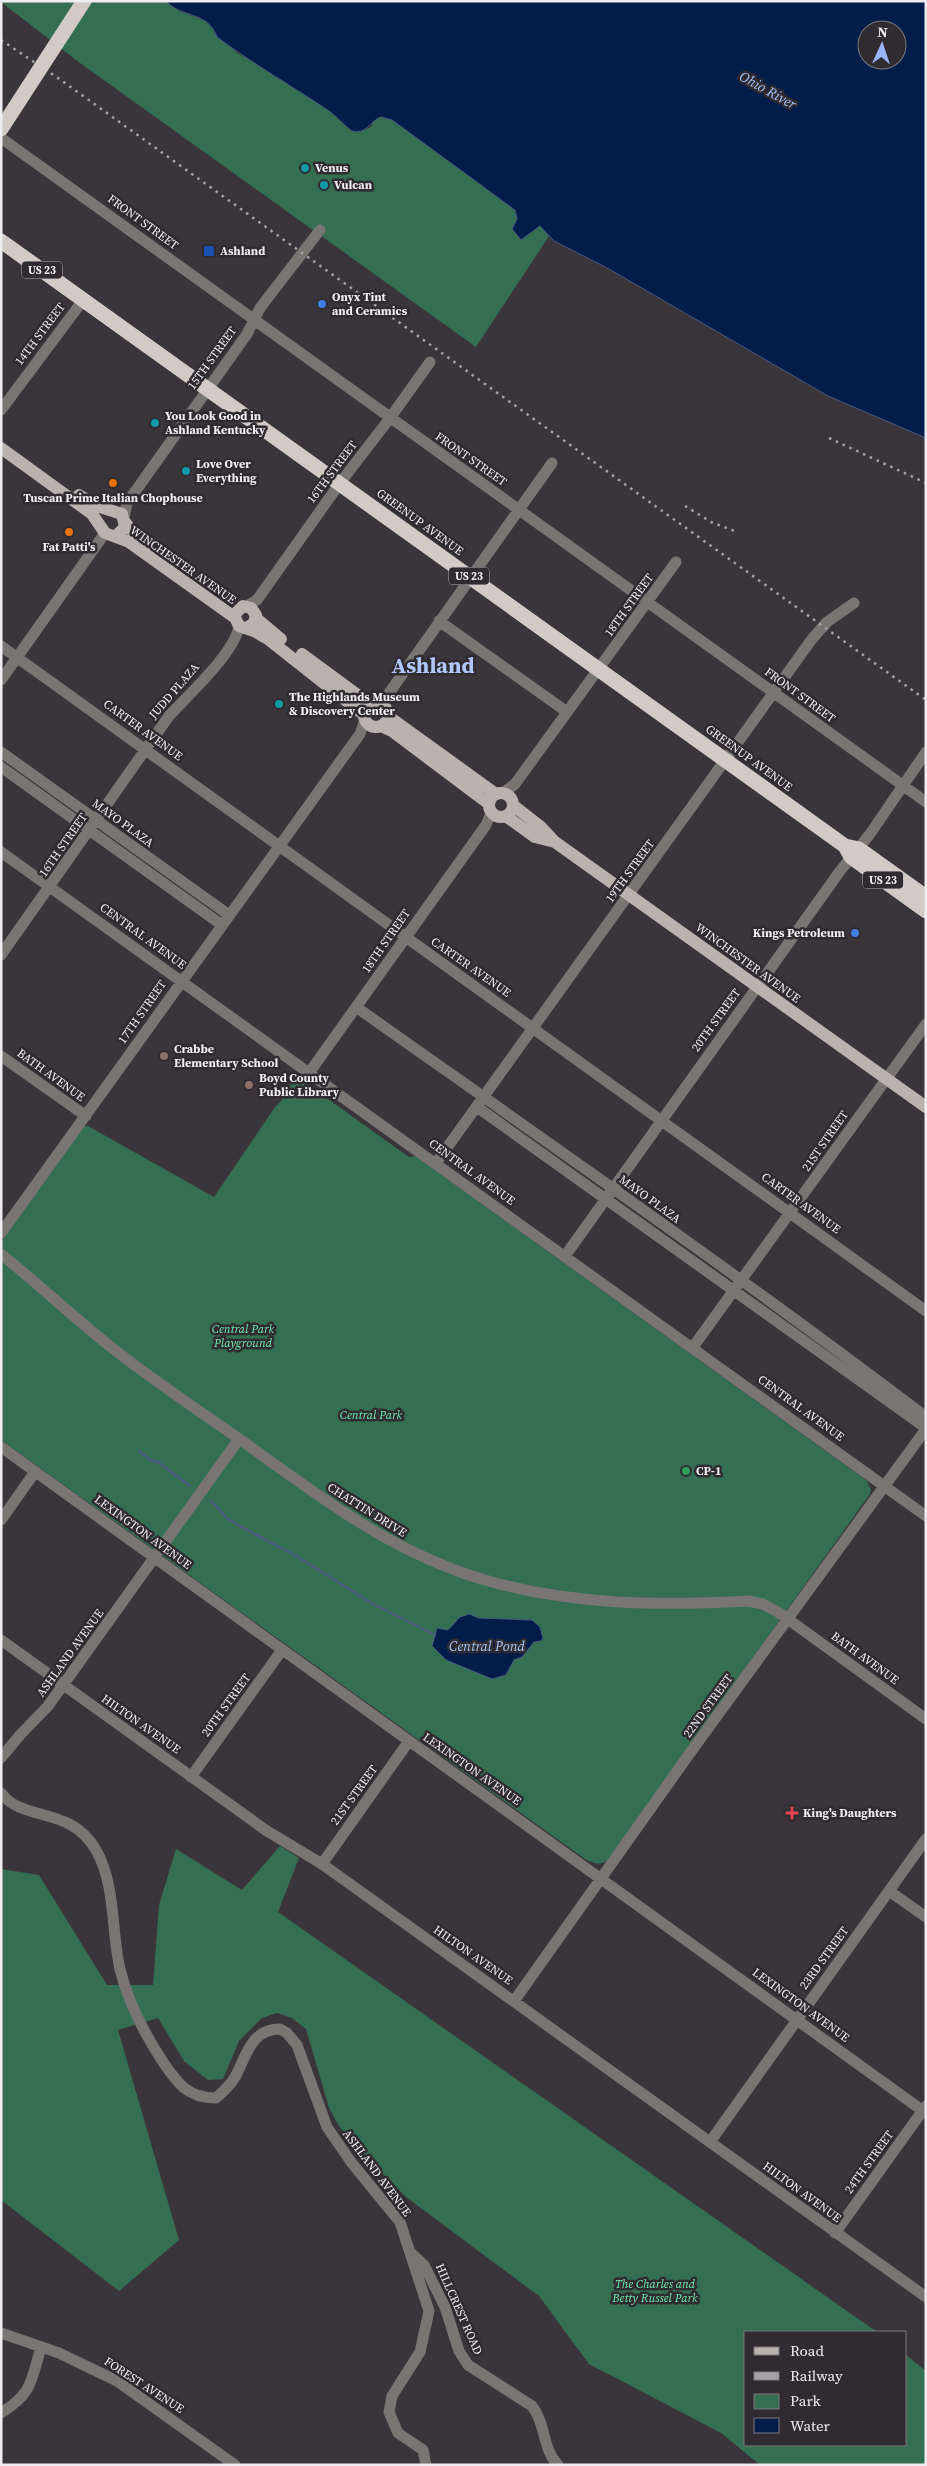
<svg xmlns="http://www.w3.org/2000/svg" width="927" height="2466" viewBox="0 0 927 2466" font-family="'Source Serif 4',serif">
  <rect width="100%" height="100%" fill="#3a353b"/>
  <!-- green -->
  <path fill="#346f52" d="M166 1 179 11 206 21 237 53 266 69 332 112 352 131 361 132 371 127 374 120 381 117 392 120 515 210 517 219 513 229 540 226 549 236 476 347 80 63 1 2Z
    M296 1076 409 1157 415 1156 866 1480 871 1489 870 1494 607 1861C598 1866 593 1863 585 1859L1 1440V1242L84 1126H88L214 1197 275 1107C288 1096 287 1089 296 1076Z
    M280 1846 299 1858 278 1912 877 2332H746V2445H906V2355L926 2371V2465H760L721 2433 589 2364 539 2296 406 2197 356 2147 339 2126 329 2108 306 2029 292 2018 277 2013 262 2018 239 2041 223 2079 208 2080 184 2061 158 2018 118 2030 179 2240 119 2291 1 2200V1869L39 1875 107 1985H153L159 1905 176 1849 242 1890Z"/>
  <!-- water -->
  <path fill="#031d4b" stroke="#4a5b7d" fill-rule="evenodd" d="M166 1H926V438L828 396 609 269 554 241 540 226 521 240 512 229 517 219 515 210 392 120 381 117C370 121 366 135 352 131 348 129 335 115 329 111 292 86 253 64 217 37 207 10 182 19 166 1ZM867 30H897V60H867Z
    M469 1614 479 1618 532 1620 540 1627 543 1638 541 1641 534 1642 522 1657 514 1660 506 1675 492 1679 446 1660 432 1646 437 1628 448 1630 460 1617Z"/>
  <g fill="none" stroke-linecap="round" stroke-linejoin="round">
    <!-- stream -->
    <path stroke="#4a5b7d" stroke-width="2.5" d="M139 1451 149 1459 159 1463 190 1486
      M211 1501 228 1519 240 1526 298 1557 373 1604 435 1635"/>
    <!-- minor -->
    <path stroke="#797573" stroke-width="11" d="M1 138 926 802
      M1 410 84 299
      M124 518 127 503 247 334 260 308 320 230
      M247 606 257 600 340 483 390 418 430 362
      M439 621 567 712
      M1 646 926 1311
      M1 680 105 533
      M377 703 387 696 552 463
      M1 752 229 915
      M1 767 222 925
      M503 793 515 784 676 562
      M1 852 926 1516
      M1 955 169 716C187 696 235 653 239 626
      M356 1007C547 1142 739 1275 926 1417
      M1 1056 86 1116
      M309 1073 486 825 491 813
      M477 1107 926 1428
      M436 1163 812 639 827 622 854 603
      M1 1233 360 734 365 720
      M1 1254C37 1283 70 1314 106 1343 154 1382 208 1416 259 1453 331 1505 397 1554 485 1580 569 1605 661 1606 748 1601L763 1604 778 1612 926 1719
      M565 1256 840 871 870 834 926 752
      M693 1347 926 1024
      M1 1447 926 2113
      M1 1520 35 1472
      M1 1640 267 1831 322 1864 926 2297
      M1 1758 20 1735 48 1706 239 1439
      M191 1777 282 1650
      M1 1793C24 1823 70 1805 96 1850 116 1885 111 1931 120 1969 128 2003 144 2033 163 2062 178 2084 188 2098 216 2098 223 2092 230 2086 235 2077 246 2058 250 2029 280 2029L287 2033 297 2045 327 2127 351 2162 400 2222 429 2311 420 2352 392 2396 389 2412 398 2433 423 2450 426 2465
      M322 1864 409 1741
      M889 1891 926 1917
      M514 2001 690 1753 926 1429
      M710 2142 926 1839
      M835 2233 926 2106
      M410 2252 424 2265 445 2307 459 2351 468 2365 532 2406C546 2423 542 2449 558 2465
      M1 2333 59 2353 117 2381 235 2465
      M1 2413C33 2393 31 2381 41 2347"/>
    <!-- major -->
    <path stroke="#b9b2af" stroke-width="12" d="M1 448 92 514 105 533 129 542 234 617
      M79 495 97 506 122 514 125 527 116 536
      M125 522 134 534 152 547
      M256 618 281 639
      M247 628 254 623 256 615 251 608 243 606 234 615 239 626 254 631 268 639 363 714
      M302 654 370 704
      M364 715a12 12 0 1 1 24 0a12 12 0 1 1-24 0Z
      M388 716 496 794
      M381 726 392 731 489 804
      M489 805a12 12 0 1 1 24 0a12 12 0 1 1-24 0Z
      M514 806 541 827 555 842 926 1107
      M507 817 535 837 555 842"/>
    <!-- highway -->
    <path stroke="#d3cac6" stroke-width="15" d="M1 241 845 846 859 849 926 897
      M845 846 851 857 926 911"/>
    <!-- rail -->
    <path stroke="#a6a2a7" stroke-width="2.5" stroke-dasharray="2.5 5" stroke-linecap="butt" d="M1 40 58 78 926 700
      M829 438 926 483
      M685 506 711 522 737 532"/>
    <!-- highway-bridge -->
    <path stroke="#d3cac6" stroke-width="15" d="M1 129 84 1"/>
  </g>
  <!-- markers -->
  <g fill="#0f9aa8" stroke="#2f2b30" stroke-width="2">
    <circle cx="305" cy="168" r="5"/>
    <circle cx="324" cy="185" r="5"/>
    <circle cx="155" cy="423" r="5"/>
    <circle cx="186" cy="471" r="5"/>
    <circle cx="279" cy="704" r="5"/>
  </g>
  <rect fill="#1a4fb4" stroke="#2f2b30" stroke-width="2" x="203" y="245" width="12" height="12" rx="2.5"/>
  <g fill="#3f7fe0" stroke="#2f2b30" stroke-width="2">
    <circle cx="322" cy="304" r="5"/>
    <circle cx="855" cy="933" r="5"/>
  </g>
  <g fill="#e8710a" stroke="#2f2b30" stroke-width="2">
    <circle cx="113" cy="483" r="5"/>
    <circle cx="69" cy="532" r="5"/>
  </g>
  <g fill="#8d6e63" stroke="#2f2b30" stroke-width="2">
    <circle cx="164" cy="1056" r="5"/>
    <circle cx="249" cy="1085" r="5"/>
  </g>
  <circle fill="#2e9e5b" stroke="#2f2b30" stroke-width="2" cx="686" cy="1471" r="5"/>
  <path fill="#e0444e" stroke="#2f2b30" stroke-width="2" d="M789.5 1805.5h5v5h5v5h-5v5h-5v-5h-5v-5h5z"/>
  <g text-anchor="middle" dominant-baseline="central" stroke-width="5" stroke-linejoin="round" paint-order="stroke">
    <!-- shield labels -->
    <g fill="#2f2b30" stroke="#b6b3b7" stroke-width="1">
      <rect x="22" y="261.5" width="40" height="17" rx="4"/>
      <rect x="449" y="567.5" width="40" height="17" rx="4"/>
      <rect x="863" y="871.5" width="40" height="17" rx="4"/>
    </g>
    <g font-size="11" font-weight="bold" fill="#f0edf1">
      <text x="42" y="270">US 23</text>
      <text x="469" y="576">US 23</text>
      <text x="883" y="880">US 23</text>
    </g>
    <!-- poi labels -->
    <g font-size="12" font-weight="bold" fill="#f0edf1" stroke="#2f2b30" text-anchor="start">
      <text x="315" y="168">Venus</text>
      <text x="334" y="185">Vulcan</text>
      <text x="220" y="251">Ashland</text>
      <text x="332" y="297">Onyx Tint<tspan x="332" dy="14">and Ceramics</tspan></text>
      <text x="165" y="416">You Look Good in<tspan x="165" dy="14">Ashland Kentucky</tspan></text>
      <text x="196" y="464">Love Over<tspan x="196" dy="14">Everything</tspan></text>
      <text x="113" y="498" text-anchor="middle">Tuscan Prime Italian Chophouse</text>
      <text x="69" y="547" text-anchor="middle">Fat Patti's</text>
      <text x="289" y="697">The Highlands Museum<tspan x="289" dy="14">&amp; Discovery Center</tspan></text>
      <text x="845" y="933" text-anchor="end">Kings Petroleum</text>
      <text x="174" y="1049">Crabbe<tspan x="174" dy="14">Elementary School</tspan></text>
      <text x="259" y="1078">Boyd County<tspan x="259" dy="14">Public Library</tspan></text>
      <text x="696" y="1471">CP-1</text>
      <text x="803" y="1813">King's Daughters</text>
    </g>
    <!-- street labels -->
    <g font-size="12" fill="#f0edf1" stroke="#2f2b30">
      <text transform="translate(143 222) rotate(36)">FRONT STREET</text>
      <text transform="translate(40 334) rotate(-53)">14TH STREET</text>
      <text transform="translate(212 358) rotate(-54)">15TH STREET</text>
      <text transform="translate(471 459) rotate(35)">FRONT STREET</text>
      <text transform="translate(332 472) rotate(-53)">16TH STREET</text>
      <text transform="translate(420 522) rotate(36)">GREENUP AVENUE</text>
      <text transform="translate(183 565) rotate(35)">WINCHESTER AVENUE</text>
      <text transform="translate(629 605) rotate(-54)">18TH STREET</text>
      <text transform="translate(174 691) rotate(-49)">JUDD PLAZA</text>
      <text transform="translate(800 695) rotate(36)">FRONT STREET</text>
      <text transform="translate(143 730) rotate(36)">CARTER AVENUE</text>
      <text transform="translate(749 758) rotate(36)">GREENUP AVENUE</text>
      <text transform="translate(123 823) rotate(36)">MAYO PLAZA</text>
      <text transform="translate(63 845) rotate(-55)">16TH STREET</text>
      <text transform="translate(630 871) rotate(-54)">19TH STREET</text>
      <text transform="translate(143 936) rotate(36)">CENTRAL AVENUE</text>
      <text transform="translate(386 941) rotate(-55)">18TH STREET</text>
      <text transform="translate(748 963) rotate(36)">WINCHESTER AVENUE</text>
      <text transform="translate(471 967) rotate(35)">CARTER AVENUE</text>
      <text transform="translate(142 1012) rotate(-55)">17TH STREET</text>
      <text transform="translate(716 1020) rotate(-54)">20TH STREET</text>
      <text transform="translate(51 1075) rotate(36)">BATH AVENUE</text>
      <text transform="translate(825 1141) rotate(-55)">21ST STREET</text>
      <text transform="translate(472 1172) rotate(36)">CENTRAL AVENUE</text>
      <text transform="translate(650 1199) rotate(36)">MAYO PLAZA</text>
      <text transform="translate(801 1203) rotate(36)">CARTER AVENUE</text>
      <text transform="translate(801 1408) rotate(36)">CENTRAL AVENUE</text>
      <text transform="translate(367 1510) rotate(32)">CHATTIN DRIVE</text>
      <text transform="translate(143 1532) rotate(36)">LEXINGTON AVENUE</text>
      <text transform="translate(70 1653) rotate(-54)">ASHLAND AVENUE</text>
      <text transform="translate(865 1658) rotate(36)">BATH AVENUE</text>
      <text transform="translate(226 1705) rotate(-54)">20TH STREET</text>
      <text transform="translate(708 1706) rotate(-54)">22ND STREET</text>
      <text transform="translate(141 1724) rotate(35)">HILTON AVENUE</text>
      <text transform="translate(472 1769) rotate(35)">LEXINGTON AVENUE</text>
      <text transform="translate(354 1795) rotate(-54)">21ST STREET</text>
      <text transform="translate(473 1955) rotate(35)">HILTON AVENUE</text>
      <text transform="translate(824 1958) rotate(-54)">23RD STREET</text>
      <text transform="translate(801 2005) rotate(36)">LEXINGTON AVENUE</text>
      <text transform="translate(869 2162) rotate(-54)">24TH STREET</text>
      <text transform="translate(377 2173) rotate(53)">ASHLAND AVENUE</text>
      <text transform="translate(802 2192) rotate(36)">HILTON AVENUE</text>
      <text transform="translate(459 2309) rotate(66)">HILLCREST ROAD</text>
      <text transform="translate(144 2385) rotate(33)">FOREST AVENUE</text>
    </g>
    <!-- park labels -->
    <g font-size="12" font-style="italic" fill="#6feeb1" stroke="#2f2b30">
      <text x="243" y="1329">Central Park<tspan x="243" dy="14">Playground</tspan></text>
      <text x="371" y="1415">Central Park</text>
      <text x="655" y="2284">The Charles and<tspan x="655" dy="14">Betty Russel Park</tspan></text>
    </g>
    <!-- water labels -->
    <g font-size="14" font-style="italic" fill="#a3c5fc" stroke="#2f2b30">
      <text transform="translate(768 90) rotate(29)">Ohio River</text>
      <text x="487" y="1646">Central Pond</text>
    </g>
    <!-- town labels -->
    <g font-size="22" font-weight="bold" fill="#b0c7fd" stroke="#2f2b30">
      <text x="433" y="665">Ashland</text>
    </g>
  </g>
  <!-- border -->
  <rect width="927" height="2466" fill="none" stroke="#f0edf1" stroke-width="5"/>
  <!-- legend -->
  <rect x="744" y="2331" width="162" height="115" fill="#2f2b30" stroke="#7c797d"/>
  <rect x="754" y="2347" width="25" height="8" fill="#b9b2af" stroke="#7c797d"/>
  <text x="790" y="2356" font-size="15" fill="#f0edf1">Road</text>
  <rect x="754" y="2372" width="25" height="8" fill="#a6a2a7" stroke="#7c797d"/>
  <text x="790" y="2381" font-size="15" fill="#f0edf1">Railway</text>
  <rect x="754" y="2394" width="25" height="15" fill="#346f52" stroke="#7c797d"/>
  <text x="790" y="2406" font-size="15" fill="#f0edf1">Park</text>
  <rect x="754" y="2418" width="25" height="15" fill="#031d4b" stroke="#7c797d"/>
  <text x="790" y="2431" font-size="15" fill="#f0edf1">Water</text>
  <!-- north arrow -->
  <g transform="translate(882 45) rotate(3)"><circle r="24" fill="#2f2b30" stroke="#7c797d"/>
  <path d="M0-4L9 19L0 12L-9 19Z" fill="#98b5fd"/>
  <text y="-8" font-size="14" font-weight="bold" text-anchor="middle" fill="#f0edf1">N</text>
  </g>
</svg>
